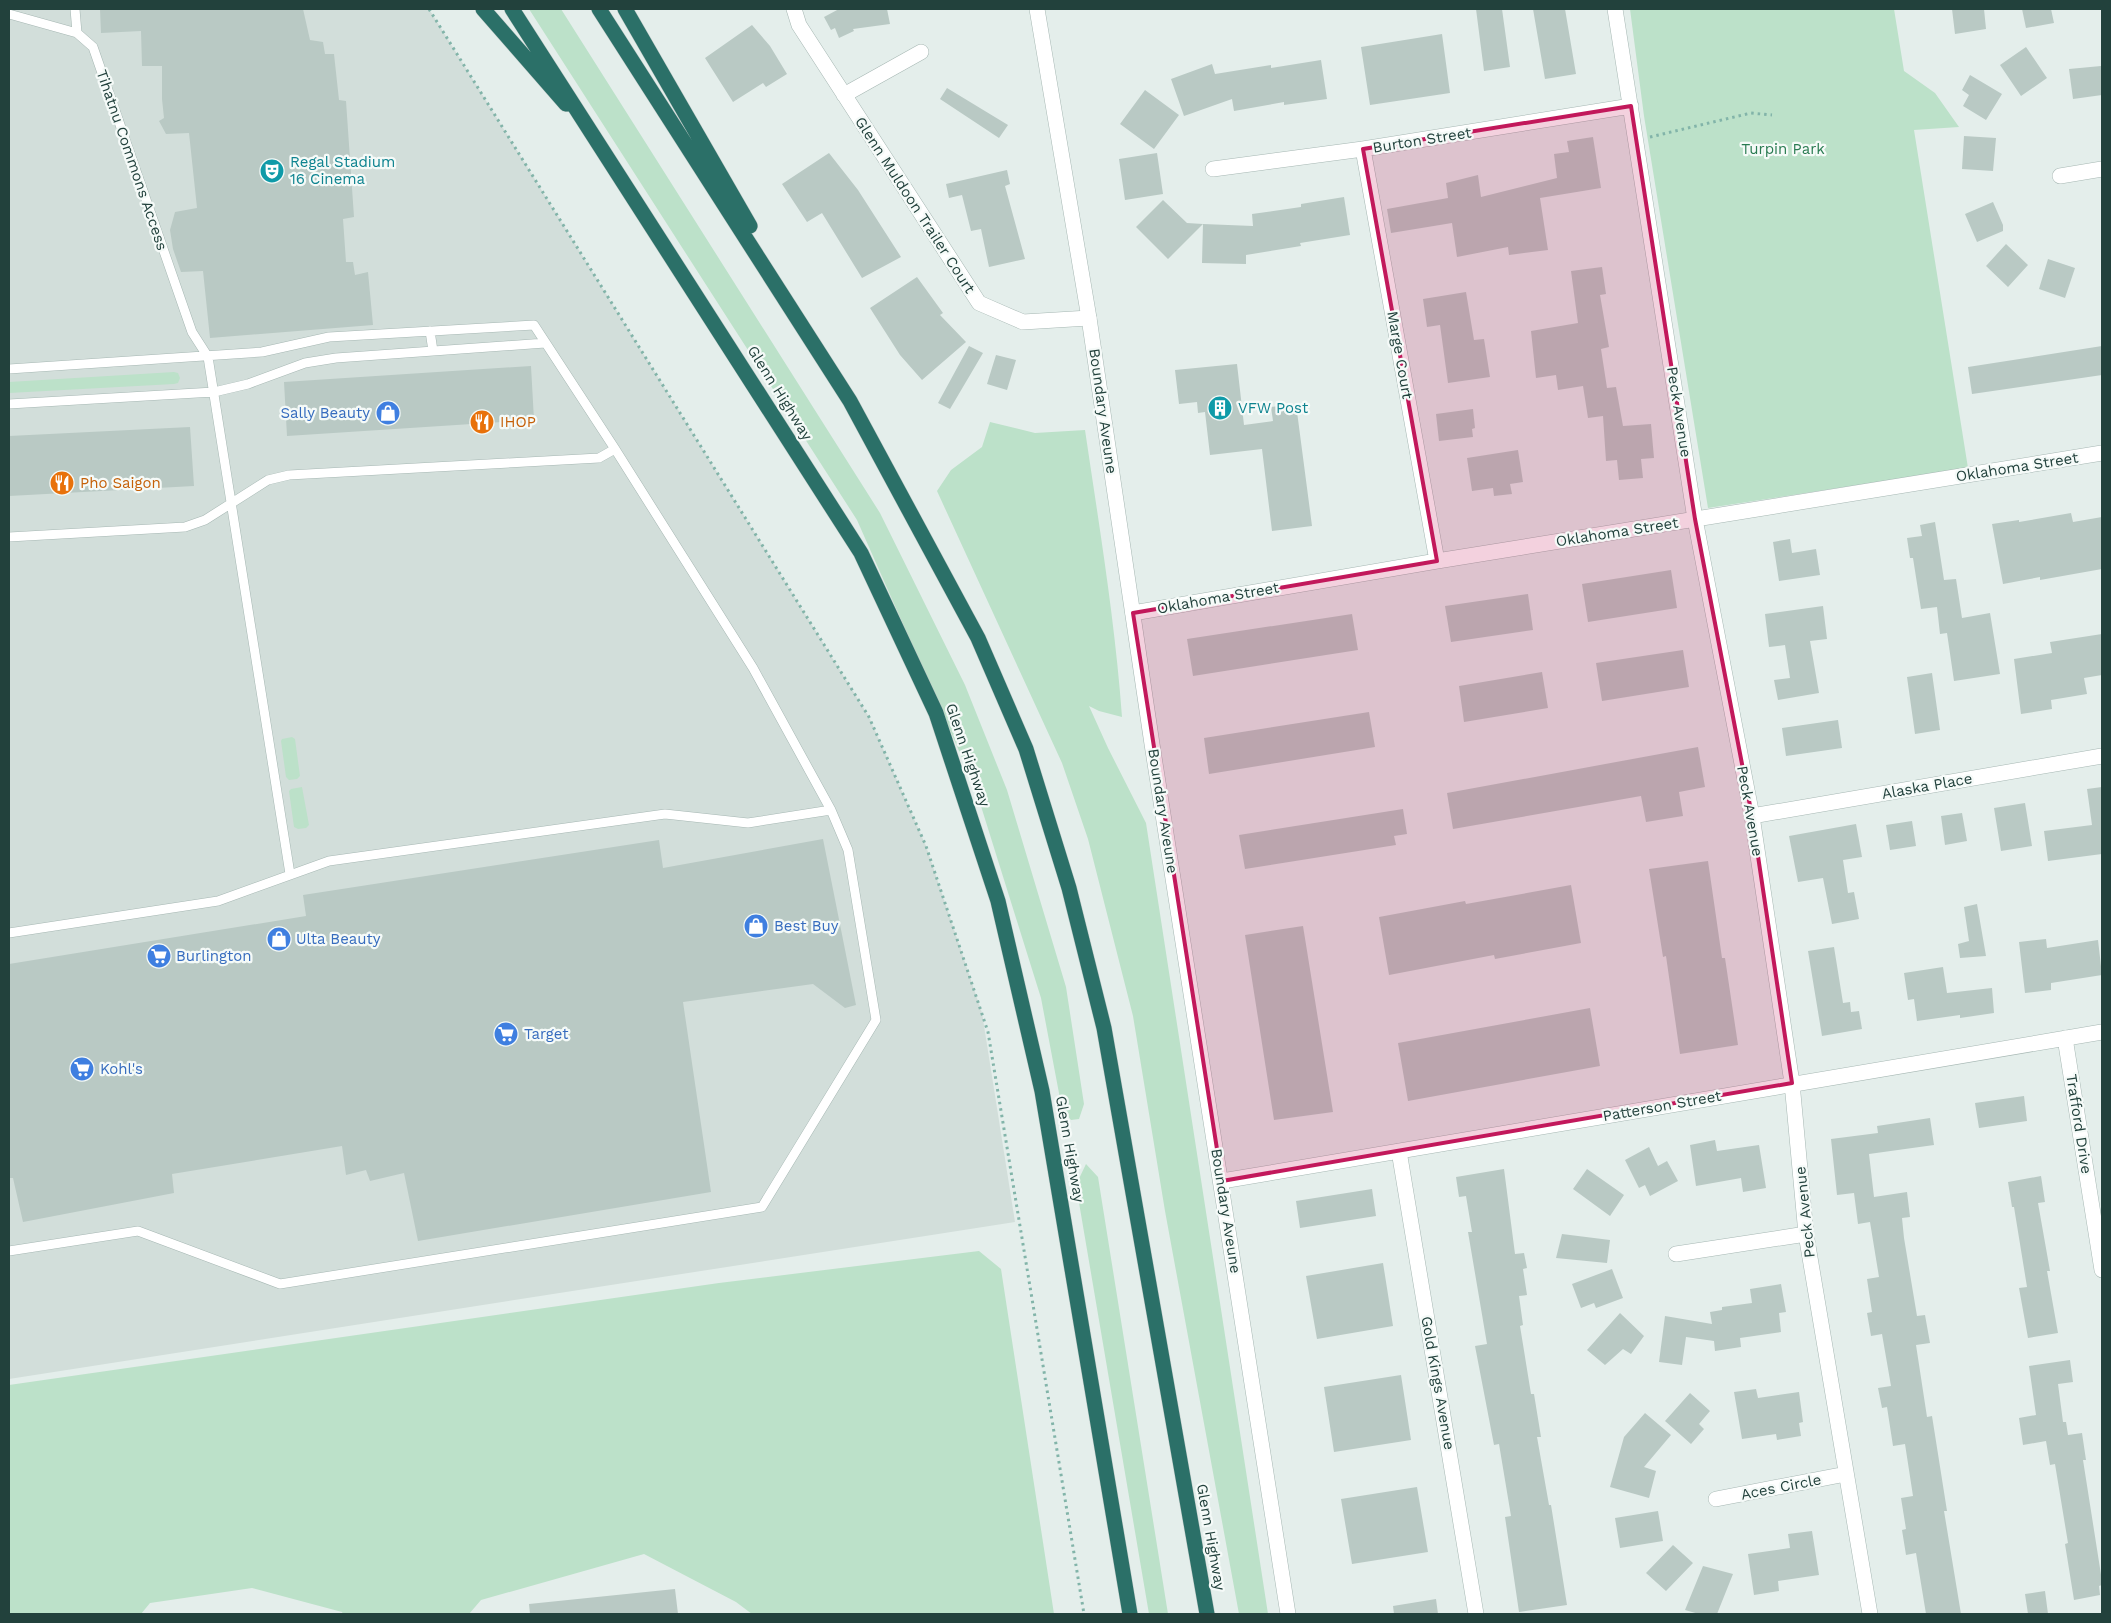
<svg xmlns="http://www.w3.org/2000/svg" width="2111" height="1623" viewBox="0 0 2111 1623" font-family="'Work Sans',sans-serif">
  <rect width="100%" height="100%" fill="#e4eeeb"/>
  <!-- built -->
  <path fill="#d2deda" d="M9 9H429L869 717 926 846 982 1013 1015 1222 9 1379Z"/>
  <!-- green -->
  <path fill="#bce1c9" d="M529 9H561L880 513 965 685 1007 790 1066 987 1084 1104 1079 1119 1071 1120 1062 1109 1041 998 975 787 857 520Z
    M1630 9H1894L1904 71 1935 93 1959 127 1914 130 1968 468 1708 508 1644 116Z
    M174 372 178 373 180 378 178 383 174 384 9 393V382Z
    M990 422 1035 433 1085 430C1099 525 1115 620 1122 717L1099 711 1089 706 1108 748 1146 823 1268 1614H1239L1165 1211 1133 1016 1088 839 1062 763 937 491 951 470 982 447Z
    M292 737 295 739 300 776 297 779 289 780 286 777 281 741 282 739Z
    M302 787 309 825 306 828 298 829 294 827 289 791 291 789Z
    M1086 1164 1098 1177 1168 1614H1149L1076 1185Z
    M979 1251 1001 1269 1054 1614H752L736 1602 644 1554 481 1600 469 1614H343L342 1612 252 1588 150 1603 141 1614H9V1385L719 1283Z"/>
  <!-- building -->
  <path fill="#b9c9c4" d="M100 9H303L310 40 323 42 325 54H334L339 100 346 101 354 217 343 219 346 262H353L355 275 368 272 373 325 210 338 203 271 181 272 173 249 170 230 175 212 197 208 189 133 166 134 159 121 164 118 162 99V66H142L141 31 101 33Z
    M839 9H887L890 24 853 29 854 31 839 38 835 28 831 30 824 17Z
    M1476 9H1502L1510 67 1484 71Z
    M1533 9H1565L1576 74 1545 79Z
    M1952 9H1984L1986 29 1955 34Z
    M2022 9H2051L2054 23 2026 28Z
    M752 25 770 46 787 74 766 87 763 83 733 102 705 58Z
    M1442 34 1450 93 1370 105 1361 47Z
    M2026 47 2047 78 2021 96 2000 65Z
    M1321 60 1327 99 1284 105V102L1234 111 1232 99 1184 116 1171 79 1212 64 1215 74 1271 65V68Z
    M2101 66 2102 95 2073 99 2069 69Z
    M1970 75 2002 94 1986 120 1963 106 1969 95 1962 90Z
    M947 88 1008 125 999 138 940 99Z
    M1145 90 1179 115 1154 149 1120 124Z
    M1964 136 1996 138 1993 171 1962 169Z
    M1593 137 1601 188 1540 198 1548 250 1509 255 1508 247 1457 257 1452 223 1391 233 1387 209 1448 198 1446 183 1478 175 1481 197 1557 178 1554 154 1569 152 1567 141Z
    M829 153 858 190 901 257 862 278 822 213 807 222 782 184Z
    M1157 153 1163 194 1125 200 1119 159Z
    M1007 170 1010 184 1005 186 1025 259 989 267 981 229 971 231 962 195 949 198 946 184Z
    M1344 197 1350 235 1300 243 1301 246 1246 255V264L1202 263 1203 224 1253 226 1252 214 1301 207V204Z
    M1163 200 1187 223 1203 224 1168 259 1136 227Z
    M1993 202 2003 225V231L1977 242 1965 214Z
    M2006 244 2028 265 2008 287 1986 266Z
    M2048 259 2075 268 2065 298 2039 289Z
    M1602 267 1606 294 1600 295 1609 347 1601 349 1607 388 1616 387 1623 426 1651 424 1654 458 1641 459 1643 478 1619 480 1617 460 1606 461 1603 416 1588 418 1583 386 1558 390 1556 375 1536 378 1531 331 1578 323 1571 271Z
    M917 277 943 313 940 315 966 342 922 380 900 355 870 308Z
    M1466 292 1474 340 1484 339 1490 377 1448 383 1440 325 1427 327 1423 299Z
    M969 346 983 353 950 409 938 403Z
    M2102 346V375L1972 394 1968 367Z
    M996 355 1016 360 1007 390 987 384Z
    M1237 364 1244 425 1273 421 1271 407 1296 404 1312 526 1272 531 1262 449 1210 455 1205 412 1198 413 1197 402 1179 404 1175 370Z
    M531 366 534 420 287 436 284 382Z
    M1473 409 1475 428 1472 429 1473 437 1439 441 1436 414Z
    M190 427 194 486 9 496V436Z
    M1518 450 1523 482 1510 484 1512 494 1494 496 1493 488 1472 491 1467 458Z
    M2071 513 2073 522 2102 517V569L2040 580V577L2003 584 1992 524 2019 520V522Z
    M1935 522 1944 580 1956 579 1962 618 1990 613 2000 674 1954 681 1947 633 1940 634 1937 607 1921 609 1913 558H1910L1907 538 1922 536 1920 525Z
    M1790 539 1792 553 1816 549 1820 575 1779 581 1773 542Z
    M1671 570 1677 608 1588 622 1582 584Z
    M1528 594 1533 630 1451 642 1445 606Z
    M1823 606 1827 639 1810 641 1819 693 1778 700 1774 680 1790 678 1785 645 1769 647 1765 614Z
    M1352 614 1358 650 1193 676 1187 639Z
    M2102 634V675L2084 678 2087 694 2051 700 2052 709 2021 714 2014 659 2052 653 2050 642Z
    M1683 650 1689 687 1602 701 1596 663Z
    M1542 672 1548 708 1464 722 1459 686Z
    M1932 673 1940 730 1915 734 1907 677Z
    M1369 712 1375 747 1209 774 1204 738Z
    M1838 720 1842 748 1786 756 1782 728Z
    M1698 747 1705 787 1679 792 1683 816 1646 822 1641 796 1453 829 1447 793Z
    M2102 787V854L2048 861 2044 831 2092 825 2087 789Z
    M2025 803 2032 846 2001 851 1994 808Z
    M1403 809 1407 834 1394 836 1396 845 1245 869 1239 835Z
    M1962 813 1967 841 1945 845 1941 816Z
    M1912 821 1916 846 1890 850 1886 825Z
    M1856 824 1862 857 1843 860 1848 893 1854 892 1859 919 1832 924 1823 878 1798 882 1789 836Z
    M823 839 856 1005 845 1008 813 984 683 1002 711 1192 418 1241 404 1173 370 1181 366 1170 346 1175 342 1146 172 1174 174 1193 23 1222 13 1178H9V964L306 916 303 895 659 840 663 868Z
    M1708 861 1722 958H1725L1738 1045 1680 1054 1666 956 1663 957 1649 869Z
    M1571 885 1581 943 1495 959 1494 955 1389 975 1379 917 1465 901 1466 904Z
    M1977 904 1986 956 1960 958 1958 944 1969 941 1964 907Z
    M1303 926 1333 1112 1274 1120 1245 935Z
    M2046 939 2047 948 2098 940 2102 975 2051 983V990L2025 993 2019 942Z
    M1834 947 1843 1003 1850 1002 1851 1012 1859 1011 1862 1029 1822 1036 1808 951Z
    M1943 967 1947 993 1992 988 1994 1013 1960 1018V1015L1917 1021 1914 999 1908 1000 1904 973Z
    M1590 1008 1600 1066 1408 1101 1398 1043Z
    M2024 1096 2027 1121 1979 1128 1975 1103Z
    M1930 1118 1934 1145 1869 1154 1874 1197 1907 1192 1910 1217 1902 1218 1904 1238 1917 1316 1925 1315 1930 1343 1916 1345 1927 1417 1932 1416 1947 1511H1944L1961 1614H1926L1916 1553 1906 1555 1902 1530 1906 1529 1901 1498 1913 1496 1905 1444 1893 1446 1887 1407 1882 1408 1878 1388 1891 1386 1882 1334 1871 1336 1867 1313 1872 1312 1867 1279 1879 1277 1870 1222 1858 1224 1854 1193 1837 1195 1831 1139 1878 1133 1877 1126Z
    M1715 1140 1717 1151 1759 1145 1766 1188 1743 1192 1741 1178 1696 1186 1690 1145Z
    M1649 1147 1658 1166 1667 1161 1678 1181 1650 1196 1645 1185 1639 1188 1625 1160Z
    M1504 1169 1515 1254 1524 1253 1527 1268 1523 1269 1527 1295 1519 1296 1523 1325 1520 1326 1531 1394H1534L1541 1437H1537L1549 1505H1551L1567 1605 1519 1612 1505 1517 1511 1516 1499 1444 1494 1445 1475 1346 1487 1344 1468 1232H1472L1466 1196 1459 1197 1456 1177Z
    M1587 1169 1624 1195 1610 1216 1573 1189Z
    M2041 1176 2045 1202 2038 1203 2050 1271H2047L2058 1333 2028 1338 2019 1288 2027 1287 2014 1207H2012L2008 1182Z
    M1372 1189 1376 1216 1300 1228 1296 1201Z
    M1562 1234 1610 1240 1607 1263 1556 1258Z
    M1383 1263 1393 1326 1317 1339 1306 1276Z
    M1612 1269 1623 1298 1596 1308 1594 1303 1581 1308 1572 1284Z
    M1781 1284 1786 1312 1779 1313 1781 1332 1740 1338 1741 1347 1715 1351 1714 1341 1686 1337 1682 1365 1659 1362 1665 1316 1712 1324 1710 1312 1722 1310V1307L1752 1303 1750 1289Z
    M1620 1313 1644 1336 1631 1354 1623 1349 1605 1365 1587 1350Z
    M2070 1360 2073 1382 2058 1384 2063 1422H2066L2068 1435 2082 1433 2086 1460H2083L2102 1581V1585L2099 1586 2100 1595 2074 1600 2065 1544 2068 1543 2055 1464 2050 1465 2046 1441 2023 1445 2019 1418 2036 1415 2029 1366Z
    M1401 1375 1411 1440 1334 1452 1324 1387Z
    M1756 1389 1758 1398 1799 1392 1803 1422 1799 1423 1801 1436 1777 1440 1776 1434 1742 1439 1734 1392Z
    M1690 1393 1710 1411 1699 1424 1704 1429 1691 1444 1665 1421Z
    M1645 1413 1671 1435 1644 1467 1656 1471 1649 1498 1610 1487 1624 1437Z
    M1417 1487 1428 1552 1352 1564 1341 1499Z
    M1658 1511 1663 1541 1620 1548 1615 1518Z
    M1812 1531 1819 1575 1778 1581 1779 1591 1754 1595 1748 1554 1790 1548 1788 1534Z
    M1673 1545 1693 1563 1666 1591 1646 1573Z
    M1703 1566 1733 1574 1717 1614H1699L1685 1610Z
    M675 1589 678 1614H530L529 1604Z
    M2045 1591 2048 1614H2028L2025 1594Z
    M1436 1599 1438 1614H1394L1393 1606Z"/>
  <g fill="none" stroke-linecap="round" stroke-linejoin="round">
    <defs>
      <path id="service" d="M75 9 77 33
        M9 14 77 33 93 47 192 332 208 357 290 874
        M430 331 433 351
        M9 369 262 352 329 337 534 325 615 449 753 668 831 810 848 850 876 1020 762 1207 280 1284 138 1231 9 1251
        M9 404 214 392 248 384 305 363 336 358 545 343
        M9 537 185 527 205 520 268 480 289 475 599 458 615 449
        M9 933 218 901 329 861 665 814 748 823 831 810"/>
      <path id="minor" d="M794 9 799 25 979 303 1023 322 1089 318
        M1615 9 1695 519 1752 816 1792 1083 1806 1234 1870 1614
        M844 95 921 52
        M1363 149 1437 561
        M1213 169 1363 149 1631 106
        M2060 176 2102 169
        M1133 613 1437 561 2102 453
        M1752 816 2102 756
        M2065 1038 2102 1270
        M1399 1151 1476 1614
        M1222 1181 2102 1032
        M1676 1254 1806 1234
        M1716 1499 1846 1474"/>
      <path id="tertiary" d="M1037 9 1089 318 1152 744 1288 1614"/>
      <path id="motorway" d="M483 9 566 104
        M512 9 861 553 936 713 998 901 1042 1091 1130 1614
        M599 9 850 401 978 638 1026 749 1069 888 1104 1028 1207 1614
        M625 9 750 226"/>
    </defs>
    <!-- service casing -->
    <use href="#service" stroke="#a6b7b3" stroke-width="10"/>
    <!-- minor casing -->
    <use href="#minor" stroke="#a6b7b3" stroke-width="16"/>
    <!-- tertiary casing -->
    <use href="#tertiary" stroke="#a6b7b3" stroke-width="16"/>
    <!-- motorway casing -->
    <use href="#motorway" stroke="#c1cac8" stroke-width="16"/>
    <!-- path -->
    <path stroke="#82b4a9" stroke-width="3" stroke-dasharray="2.5 4" stroke-linecap="butt" d="M429 9 869 717 926 846 988 1032 1084 1614
      M1650 137 1751 113 1772 115"/>
    <!-- service -->
    <use href="#service" stroke="#fff" stroke-width="9"/>
    <!-- minor -->
    <use href="#minor" stroke="#fff" stroke-width="15"/>
    <!-- tertiary -->
    <use href="#tertiary" stroke="#fff" stroke-width="15"/>
    <!-- motorway -->
    <use href="#motorway" stroke="#2b7068" stroke-width="15"/>
  </g>
  <!-- marked area -->
  <path fill="#c2185b" fill-opacity="0.2" stroke="#c2185b" stroke-width="4" stroke-linejoin="round" d="M1631 106 1695 519 1752 816 1792 1083 1222 1181 1133 613 1437 561 1363 149Z"/>
  <!-- icons -->
  <defs>
    <symbol id="theatre-disc" viewBox="-11 -11 22 22"><circle r="9.5" fill="#0f9aa8" stroke="#f5faf8"/><path d="M-5-5.5Q0-4 5-5.5V0Q5 5 0 6Q-5 5-5 0ZM-3.3-2.5H-1v1.5H-3.3ZM1-2.5H3.3v1.5H1ZM-2.8 1Q0 5.5 2.8 1Z" fill="#fff"/></symbol>
    <symbol id="building-disc" viewBox="-11 -11 22 22"><circle r="9.5" fill="#0f9aa8" stroke="#f5faf8"/><path d="M-4-6H4V6H1V3H-1V6H-4ZM-2.5-4.3h1.7v1.8h-1.7ZM.8-4.3h1.7v1.8H.8ZM-2.5-1h1.7V.8h-1.7ZM.8-1h1.7V.8H.8Z" fill="#fff"/></symbol>
    <symbol id="shop-disc" viewBox="-11 -11 22 22"><circle r="9.5" fill="#3f7fe0" stroke="#f5faf8"/><path d="M-5-2.5h2.3a2.7 3.5 0 0 1 5.4 0H5L5.5 6h-11ZM-1.5-2.5h3a1.5 2.3 0 0 0-3 0Z" fill="#fff"/></symbol>
    <symbol id="restaurant-disc" viewBox="-11 -11 22 22"><circle r="9.5" fill="#e8710a" stroke="#f5faf8"/><path d="M-5-6h1v4h1v-4h1v4h1v-4h1v5L-1.5 .5V6h-2V.5L-5-1ZM5-6V6H3V1.5H1.5Q1.5-4 5-6Z" fill="#fff"/></symbol>
    <symbol id="supermarket-disc" viewBox="-11 -11 22 22"><circle r="9.5" fill="#3f7fe0" stroke="#f5faf8"/><path d="M-6-5.5h2.5l.6 2H6L4.5 2H-2.5L-4.4-4H-6ZM-1.5 3.2a1.3 1.3 0 1 0 .1 0ZM3 3.2a1.3 1.3 0 1 0 .1 0Z" fill="#fff"/></symbol>
  </defs>
  <g fill-rule="evenodd">
    <use href="#theatre-disc" x="258" y="157" width="28" height="28"/>
    <use href="#building-disc" x="1206" y="394" width="28" height="28"/>
    <use href="#shop-disc" x="374" y="399" width="28" height="28"/>
    <use href="#restaurant-disc" x="468" y="408" width="28" height="28"/>
    <use href="#restaurant-disc" x="48" y="469" width="28" height="28"/>
    <use href="#shop-disc" x="742" y="912" width="28" height="28"/>
    <use href="#shop-disc" x="265" y="925" width="28" height="28"/>
    <use href="#supermarket-disc" x="145" y="942" width="28" height="28"/>
    <use href="#supermarket-disc" x="492" y="1020" width="28" height="28"/>
    <use href="#supermarket-disc" x="68" y="1055" width="28" height="28"/>
  </g>
  <g text-anchor="middle" dominant-baseline="central" stroke-width="4.5" stroke-linejoin="round" paint-order="stroke">
    <!-- street labels -->
    <g font-size="15" fill="#22413c" stroke="#f5faf8">
      <text transform="translate(1422 140) rotate(-9)">Burton Street</text>
      <text transform="translate(132 160) rotate(71)">Tihatnu Commons Access</text>
      <text transform="translate(915 205) rotate(57)">Glenn Muldoon Trailer Court</text>
      <text transform="translate(1400 355) rotate(80)">Marge Court</text>
      <text transform="translate(780 393) rotate(58)">Glenn Highway</text>
      <text transform="translate(1103 411) rotate(82)">Boundary Aveune</text>
      <text transform="translate(1679 412) rotate(81)">Peck Avenue</text>
      <text transform="translate(2017 467) rotate(-9)">Oklahoma Street</text>
      <text transform="translate(1617 532) rotate(-9)">Oklahoma Street</text>
      <text transform="translate(1218 598) rotate(-10)">Oklahoma Street</text>
      <text transform="translate(968 755) rotate(71)">Glenn Highway</text>
      <text transform="translate(1927 786) rotate(-10)">Alaska Place</text>
      <text transform="translate(1163 811) rotate(81)">Boundary Aveune</text>
      <text transform="translate(1750 811) rotate(80)">Peck Avenue</text>
      <text transform="translate(1662 1106) rotate(-10)">Patterson Street</text>
      <text transform="translate(2079 1124) rotate(81)">Trafford Drive</text>
      <text transform="translate(1070 1149) rotate(80)">Glenn Highway</text>
      <text transform="translate(1226 1211) rotate(81)">Boundary Aveune</text>
      <text transform="translate(1805 1212) rotate(-96)">Peck Avenue</text>
      <text transform="translate(1438 1383) rotate(80)">Gold Kings Avenue</text>
      <text transform="translate(1781 1487) rotate(-11)">Aces Circle</text>
      <text transform="translate(1211 1537) rotate(80)">Glenn Highway</text>
    </g>
    <!-- park labels -->
    <g font-size="15" fill="#297b51" stroke="#f5faf8">
      <text x="1783" y="149">Turpin Park</text>
    </g>
    <!-- culture labels -->
    <g font-size="15" fill="#0d838f" stroke="#f5faf8" text-anchor="start">
      <text x="290" y="162">Regal Stadium<tspan x="290" dy="17">16 Cinema</tspan></text>
      <text x="1238" y="408">VFW Post</text>
    </g>
    <!-- shop labels -->
    <g font-size="15" fill="#366cbe" stroke="#f5faf8" text-anchor="start">
      <text x="370" y="413" text-anchor="end">Sally Beauty</text>
      <text x="774" y="926">Best Buy</text>
      <text x="296" y="939">Ulta Beauty</text>
      <text x="176" y="956">Burlington</text>
      <text x="524" y="1034">Target</text>
      <text x="100" y="1069">Kohl's</text>
    </g>
    <!-- food labels -->
    <g font-size="15" fill="#c56008" stroke="#f5faf8" text-anchor="start">
      <text x="500" y="422">IHOP</text>
      <text x="80" y="483">Pho Saigon</text>
    </g>
  </g>
  <!-- border -->
  <rect width="2111" height="1623" fill="none" stroke="#22413c" stroke-width="20"/>
</svg>
